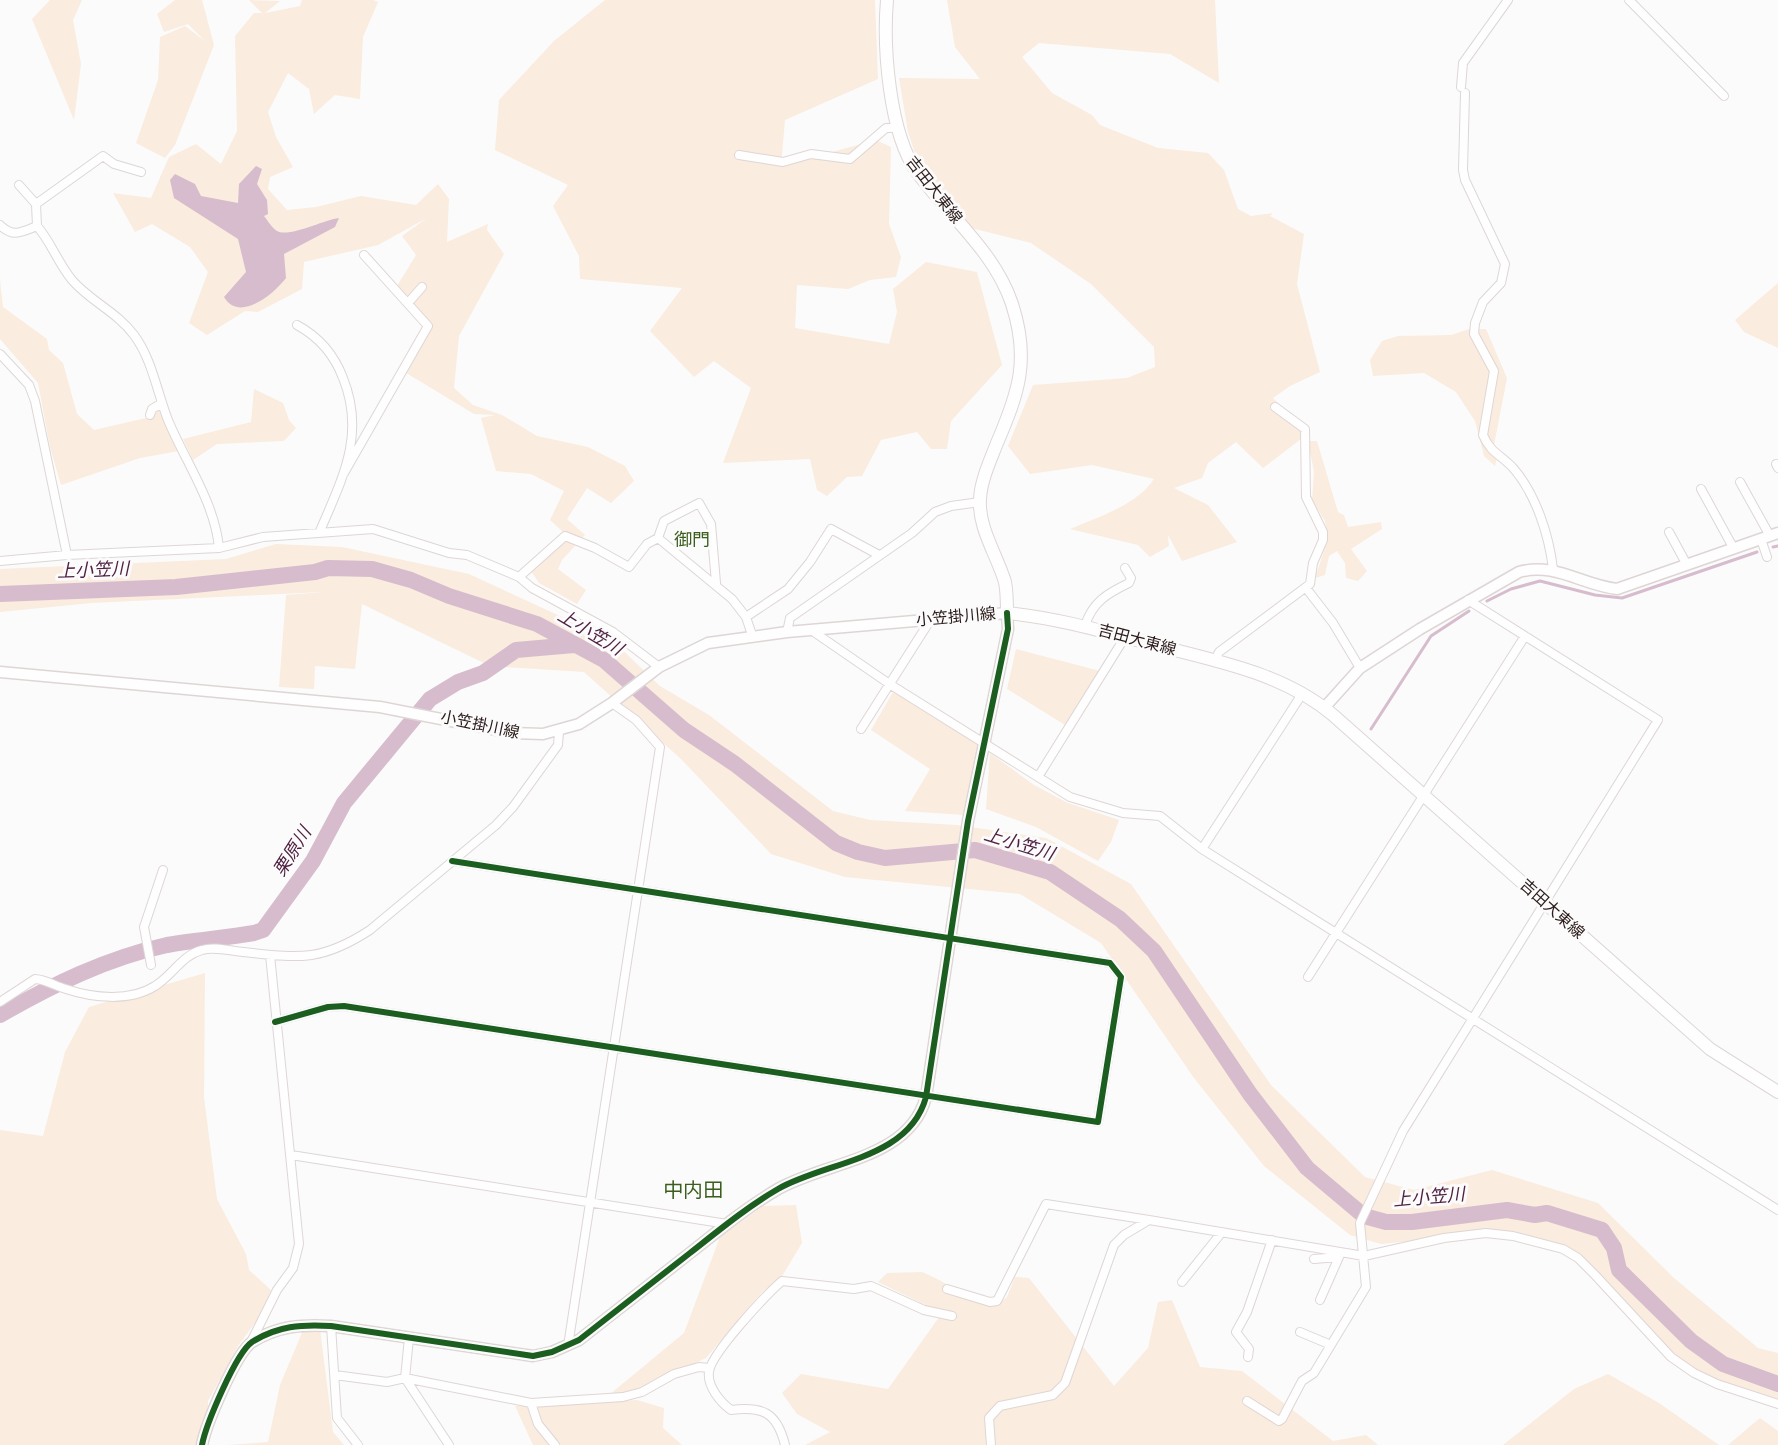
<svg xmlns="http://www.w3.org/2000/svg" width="1778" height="1445" viewBox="0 0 1778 1445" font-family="'Alegreya Sans','Noto Sans JP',sans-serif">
  <rect width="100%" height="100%" fill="#fbfbfb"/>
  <!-- green -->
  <path fill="#faecde" d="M50 0H82L73 20 81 64 74 120 32 19Z
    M175 0H202L214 45 175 145 165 158 136 143 158 80 160 37 185 26 205 41 188 24 164 32 157 14Z
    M249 0 280 1 265 13 300 6 302 0H373L378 2 363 37 360 99 335 95 314 114 309 89 288 73 268 112 276 137 293 167 270 177 268 189 287 210 316 207 361 196 416 205 438 184 449 199 447 242 488 224 487 230 504 254 459 336 454 388 473 405 502 415 537 436 588 447 625 466 634 481 611 503 587 488 567 519 585 535 562 560 558 569 586 590 577 604 539 583 531 571 562 539V531L550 520 564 491 531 474 496 471 481 418 495 415 474 414 403 371 424 328 394 291 416 255 402 236 427 218 378 245 304 262 302 289 258 312 245 311 207 335 189 323 208 272 190 247 152 224 135 232 113 193 151 198 169 157 196 144 221 164 237 131 235 36 254 13H262Z
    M605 0H875L878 79 785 120 781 166 876 140 891 147 889 224 901 257 896 277 870 280 848 289 797 285 795 328 889 344 897 312 893 289 926 262 977 272 1002 365 951 421 947 449H931L917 432 881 440 862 476 847 477 827 496 817 490 810 459 723 463 751 388 714 361 694 377 650 331 682 288 580 279 579 256 553 206 568 185 495 150 499 100 554 41Z
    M947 0H1215L1219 83 1170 54 1039 43 1022 57 1052 93 1092 115 1100 125 1158 148 1208 153 1224 170 1238 209 1251 216 1273 213 1270 216 1304 234 1297 284 1320 372 1290 386 1273 398 1300 426 1305 436 1263 468 1236 442 1208 463 1202 478 1174 488 1208 505 1237 542 1182 561 1168 535 1169 546 1150 557 1138 545 1070 529C1098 517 1137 505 1154 479L1092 465 1030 474 1008 446 1033 385 1127 378 1155 367 1154 347 1091 284 1031 243 971 228 927 173 915 153 908 132 899 78 980 79 955 47Z
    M0 280 3 307 47 339 49 350 63 363 77 414 94 430 146 418 160 402 179 451 140 458 61 485 50 447 38 383 0 339Z
    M1778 283V348L1744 332 1735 320Z
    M1469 329H1486L1507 378 1494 445 1498 451 1495 466 1484 456 1475 421 1456 392 1424 373 1373 376 1370 360 1382 341 1398 336 1451 335Z
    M254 389 283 403 289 420 296 428 284 441 217 444 193 460 183 439 251 422Z
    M1308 441H1317L1338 512 1344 515 1348 527 1381 522 1382 529 1351 549 1367 571 1358 581 1346 578 1345 563 1337 551 1329 556 1325 575 1315 578 1328 539 1325 521 1312 500 1314 472Z
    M276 544 342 547 469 574 612 640 660 686 709 715 833 811 870 820 957 825 1046 838 1131 884 1271 1085 1365 1177 1414 1190 1492 1170 1598 1203 1674 1278 1758 1348 1778 1353V1399L1724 1386 1694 1373 1647 1331 1571 1250 1496 1233 1381 1244 1350 1235 1264 1166 1194 1078 1101 943 1020 894 845 877 771 854 681 759 584 672 490 666 362 604 355 669 315 666 314 689 279 687 286 595 323 592 92 603 0 612V569L226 559Z
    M1016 649 1100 671 1065 725 1007 689Z
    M893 692 978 743 964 815 905 811 930 769 871 730Z
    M990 753 1034 785 1068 803 1119 820 1111 842 1098 861 1036 827 986 809Z
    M205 973 204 1097 217 1199 246 1254 249 1270 271 1290 260 1316 238 1346 208 1401 209 1445H0V1130L43 1136 65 1052 89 1007Z
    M796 1205 802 1243 781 1278 763 1291 706 1358 639 1390 609 1395 684 1333 720 1237 763 1206Z
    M922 1272C948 1282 970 1302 996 1306L1007 1297 1015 1277 1029 1278 1114 1386 1148 1348 1158 1302 1172 1300 1200 1367 1242 1371 1333 1441 1366 1435 1378 1445H805L830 1432 797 1414 782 1393 801 1374 888 1389 942 1313 878 1282 887 1273Z
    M304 1328 320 1329 333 1432 344 1445H227L268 1442 280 1385Z
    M1608 1374 1659 1403 1719 1445H1503L1574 1389Z
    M637 1400 664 1408 663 1428 682 1445H533L515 1406Z
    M1760 1418 1778 1431V1445H1728Z"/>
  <!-- water -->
  <path fill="#d7bccd" d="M256 166 262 169 257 184 267 200 268 214 264 216C268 221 272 228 277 231 289 238 323 220 339 218L335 227 284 254 286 278C274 294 239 323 224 297L246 272 238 239 174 198 170 180 175 174 195 184 201 196 238 203 239 184Z"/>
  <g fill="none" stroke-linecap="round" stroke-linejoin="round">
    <!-- stream -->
    <path stroke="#d7bccd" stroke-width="3" d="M1773 547 1778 546
      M1487 601 1511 589 1540 581 1595 595 1622 598 1757 552
      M1371 729 1431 636 1469 611"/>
    <!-- river -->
    <path stroke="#d7bccd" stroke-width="16" d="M0 594 176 587 315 572 328 568 372 569 411 580 449 596 537 624 604 660 684 730 735 764 836 843 858 852 885 858 975 850 1050 872 1120 919 1154 951 1250 1094 1307 1168 1364 1216 1386 1222H1412L1507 1210 1535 1215 1547 1213 1602 1230 1614 1248 1619 1270 1691 1341 1723 1364 1778 1384
      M0 1015C52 985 107 958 167 945 195 940 225 938 254 933L263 930 313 861 344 803 430 699 458 682 483 673 516 650 574 645"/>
    <defs>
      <path id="street" d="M1629 0 1724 96
        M1461 87 1463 63 1508 0
        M1465 93 1463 170 1465 180 1505 264 1501 283 1483 302 1475 323 1474 334 1494 371 1483 435C1491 454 1502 455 1514 469 1536 495 1549 535 1553 569
        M739 155 783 162 811 154 850 159 886 128H897
        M19 185 36 204 37 226
        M36 204 103 156 114 164 141 172
        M0 225C13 238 22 232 37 226 51 242 58 263 72 280 90 301 117 312 134 335 152 359 157 392 168 420 185 461 215 503 219 548
        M408 303 422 287
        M297 325C319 337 334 354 343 378 366 435 342 479 320 531
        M0 354 29 385 35 401 67 555
        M150 415 152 409 162 403
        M1776 464 1778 468
        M344 473 428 326 364 255
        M1740 482 1770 536
        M1701 489 1734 549
        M1669 532 1687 565
        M658 538 664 521 699 503 711 524 716 583
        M1761 539 1767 557
        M0 561 67 555 219 548 263 537 373 529 449 553 467 555 519 577 532 588 613 632 659 667
        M519 577 565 536 595 548 629 567 647 544 658 538 732 599 746 617 752 635
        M1306 588 1333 623 1360 668
        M746 617 788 589 810 562 831 529 879 555
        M1085 626C1092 602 1108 593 1129 583L1131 578 1125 568
        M811 630 891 685 1070 797 1123 813 1160 816 1202 849 1778 1210
        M787 632 790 618 912 533 935 512 951 506 980 502
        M1214 662 1219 652 1310 584 1313 563 1323 540V532L1306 497 1305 429 1275 407
        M861 729 931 619
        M1038 777 1125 637
        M1202 849 1302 694
        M151 965 144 927 163 870
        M1308 977 1525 636
        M0 1002 35 979C47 980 55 986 66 989 93 998 130 1002 155 986 172 976 182 955 202 950 214 946 231 951 243 952 299 958 321 962 370 930L496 825 513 807 558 745 559 732
        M275 1022 328 1007 344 1006 1098 1122 1121 977 1110 963 452 861
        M291 1155 727 1224
        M1314 1259 1339 1257 1340 1254
        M1182 1282 1222 1232
        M947 1289 990 1302 997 1301 1046 1204 1149 1220
        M1320 1300 1339 1257
        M331 1326 337 1418 358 1445
        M1300 1332 1331 1345
        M409 1338 405 1378 449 1445
        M251 1342 277 1290 293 1268 299 1244 270 955
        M568 1346 660 747 636 720 612 703
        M1248 1357 1249 1349 1236 1332 1247 1312 1272 1240
        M335 1375 387 1382 405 1378 531 1403 623 1397 642 1392 674 1374 699 1367 709 1368
        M1247 1401 1279 1421 1282 1419 1302 1381 1314 1373 1366 1287 1360 1223 1403 1131 1658 720 1468 600
        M531 1403 538 1424 555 1445
        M785 1445C777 1412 762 1406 731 1410 720 1402 707 1386 709 1372 711 1353 767 1294 782 1281L854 1289 871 1286 924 1310 952 1316
        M991 1445 989 1418 1000 1406 1053 1395 1065 1383 1114 1245 1124 1235 1149 1220 1364 1256 1444 1238 1486 1233 1513 1236 1563 1249 1578 1258 1595 1275 1671 1357 1694 1373 1717 1384 1778 1404"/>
      <path id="secondary" d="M0 672 380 707 512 733 543 734 579 724 612 703 659 667 708 643 787 632 1007 613 1008 629 968 821 926 1097C909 1160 827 1161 778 1189 747 1207 718 1231 690 1253 653 1282 616 1311 579 1340L552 1352 533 1356 331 1326C302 1324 277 1326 252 1342 236 1353 206 1424 202 1445
        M1324 708 1360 668 1420 629 1519 572C1555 562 1582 585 1617 589L1778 533"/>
      <path id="primary" d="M887 0C883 47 889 133 917 172 948 215 995 252 1012 304 1030 359 1019 392 997 443 990 461 981 480 980 499 978 528 997 555 1005 582 1007 592 1007 603 1007 613 1058 618 1105 632 1155 645 1216 661 1283 673 1333 715L1710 1049 1778 1092"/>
    </defs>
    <!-- street casing -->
    <use href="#street" stroke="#ded6d5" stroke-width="10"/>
    <!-- secondary casing -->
    <use href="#secondary" stroke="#ded6d5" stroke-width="13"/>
    <!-- primary casing -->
    <use href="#primary" stroke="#ded6d5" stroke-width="14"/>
    <!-- street -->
    <use href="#street" stroke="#fefefe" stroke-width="8"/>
    <!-- secondary -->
    <use href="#secondary" stroke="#fefefe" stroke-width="10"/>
    <!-- primary -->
    <use href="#primary" stroke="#fefefe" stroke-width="12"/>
    <defs>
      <path id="cycleway" d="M275 1022 328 1007 344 1006 1098 1122 1121 977 1110 963 452 861
        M202 1445C206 1424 236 1353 252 1342 277 1326 302 1324 331 1326L533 1356 552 1352 579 1340C616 1311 653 1282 690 1253 718 1231 747 1207 778 1189 827 1161 909 1160 926 1097L968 821 1008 629 1007 613"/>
    </defs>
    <!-- cycleway casing -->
    <use href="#cycleway" stroke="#fbfbfb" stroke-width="10"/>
    <!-- cycleway -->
    <use href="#cycleway" stroke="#1b5e20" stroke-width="6"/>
  </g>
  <g text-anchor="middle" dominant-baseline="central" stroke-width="6" stroke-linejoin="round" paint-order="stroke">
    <!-- street labels -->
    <g font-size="16" fill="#2a1b1a" stroke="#fbfbfb">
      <text transform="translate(934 190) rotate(52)">吉田大東線</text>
      <text transform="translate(956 617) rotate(-5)">小笠掛川線</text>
      <text transform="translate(1137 640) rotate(15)">吉田大東線</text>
      <text transform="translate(480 725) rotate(12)">小笠掛川線</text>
      <text transform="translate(1552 909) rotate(42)">吉田大東線</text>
    </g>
    <!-- neighbourhood labels -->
    <g font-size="18" fill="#3b5e1e" stroke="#fbfbfb">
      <text x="692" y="541">御門</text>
    </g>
    <!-- water labels -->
    <g font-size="18" font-style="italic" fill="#502143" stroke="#fbfbfb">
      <text transform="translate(93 571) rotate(-2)">上小笠川</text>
      <text transform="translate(590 633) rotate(31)">上小笠川</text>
      <text transform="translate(1019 845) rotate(17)">上小笠川</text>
      <text transform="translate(293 852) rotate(-58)">栗原川</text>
      <text transform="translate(1429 1198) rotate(-5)">上小笠川</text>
    </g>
    <!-- quarter labels -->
    <g font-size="20" fill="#3b5e1e" stroke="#fbfbfb">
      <text x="693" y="1191">中内田</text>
    </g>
  </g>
</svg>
